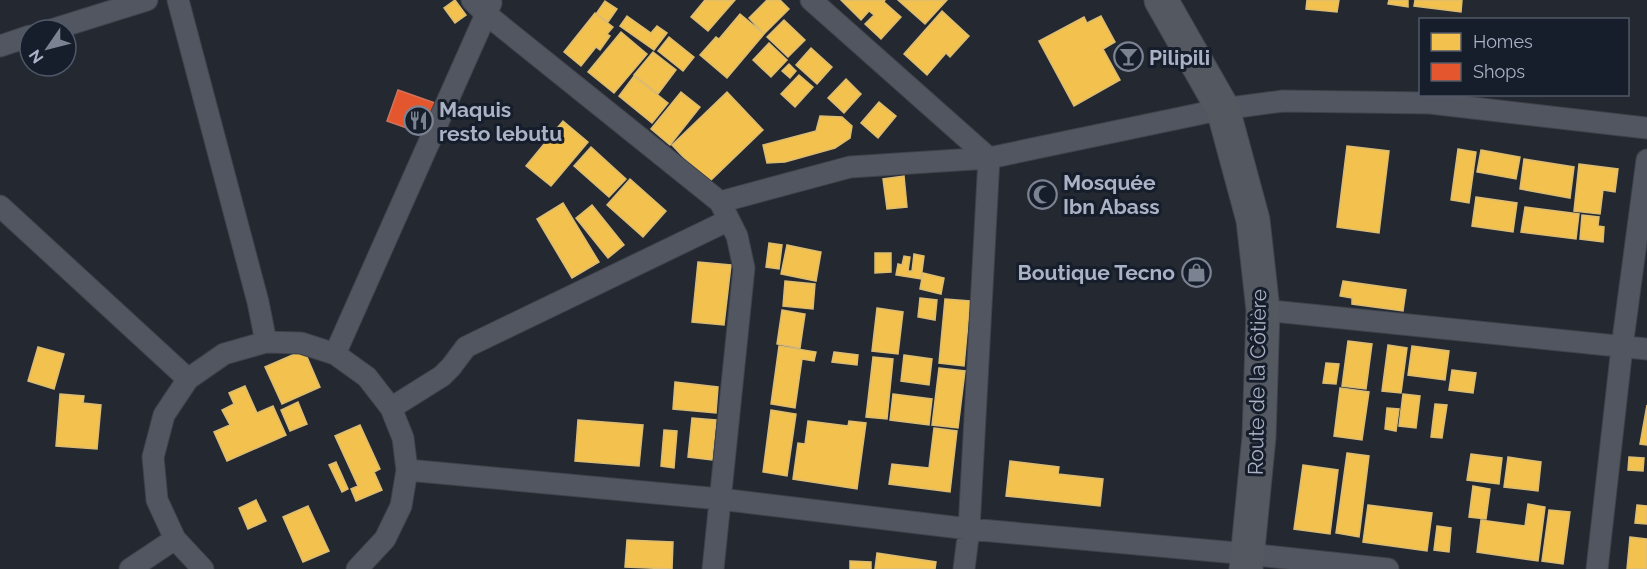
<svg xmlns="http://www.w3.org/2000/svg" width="1647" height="569" viewBox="0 0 1647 569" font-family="Raleway,sans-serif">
  <rect width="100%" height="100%" fill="#232831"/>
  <!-- homes -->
  <path fill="#f2c14e" stroke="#dcbc72" stroke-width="1.5" d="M455 0 466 15 455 23 444 8Z
    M705 0H735L708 31 691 17Z
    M767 0H780L789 9 764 34 749 18Z
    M841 0H885L884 2 901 17 881 39 865 24 874 15 869 11 861 20Z
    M898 0H947L925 24Z
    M1307 0H1339L1337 12 1306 9Z
    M1389 0H1408V7L1388 4Z
    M1415 0H1462L1461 12 1414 6Z
    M605 1 617 9 608 22 596 14Z
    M942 11 969 36 950 57 946 53 927 75 904 54Z
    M595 13 613 27 607 34 610 36 600 50 596 47 581 66 564 52Z
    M740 14 764 34 727 78 700 55 716 37 719 39Z
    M627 16 651 33 657 26 667 33 654 50 620 26Z
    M1101 16 1115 42 1103 49 1120 80 1074 106 1039 41 1084 17 1087 23Z
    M784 20 805 40 788 57 767 37Z
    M621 32 647 54 614 93 588 72Z
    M669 37 694 57 683 71 658 51Z
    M769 43 787 60 771 77 753 60Z
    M811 48 832 67 817 84 796 65Z
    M653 52 676 70 658 94 634 75Z
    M789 64 796 71 790 78 782 71Z
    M799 75 813 87 795 107 781 94Z
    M634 76 668 103 652 123 619 96Z
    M846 79 861 94 844 113 828 98Z
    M681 92 700 107 670 145 651 129Z
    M727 92 763 130 708 183 672 145Z
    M879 102 896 116 878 138 861 123Z
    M820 116 842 117 852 126 850 138 835 148 785 162 767 163 763 145 816 131Z
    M563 121 588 142 551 186 526 166Z
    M1347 146 1389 151 1379 233 1337 227Z
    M591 147 626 179 609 197 574 166Z
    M1458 149 1476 152 1469 203 1451 200Z
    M1481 150 1520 157 1516 179 1477 172Z
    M1524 159 1574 167 1570 198 1520 189Z
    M1579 164 1618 169 1615 192 1603 190 1600 214 1574 211Z
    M904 176 907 207 887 209 883 179Z
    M630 179 666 211 643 237 607 205Z
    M1476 197 1517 203 1513 232 1472 226Z
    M563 203 599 262 572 278 537 219Z
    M592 205 624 245 608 258 576 218Z
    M1525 207 1579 214 1576 239 1521 232Z
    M1582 215 1599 217 1598 226 1604 227 1603 242 1580 239Z
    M769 243 782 245 779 269 766 267Z
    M787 245 821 252 816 281 781 274Z
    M875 253H891V272L875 273Z
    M914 254 924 256 921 279 896 275 898 264 902 265 904 256 910 257 908 271H912Z
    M698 262 731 265 724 325 692 322Z
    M923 273 944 278 941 294 920 289Z
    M785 281 815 284 813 309 783 306Z
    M1343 281 1406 290 1403 311 1352 304V298L1340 296Z
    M920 298 937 300 935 320 918 317Z
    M945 299 970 301 964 366 939 363Z
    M877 308 903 312 898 354 872 351Z
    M782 310 805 314 800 348 777 344Z
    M1348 341 1372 344 1366 389 1342 386Z
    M1388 345 1407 348 1401 393 1382 391Z
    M779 346 816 352 814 361 802 359 795 408 771 404Z
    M1412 346 1449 351 1445 380 1408 375Z
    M38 347 64 354 54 389 28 381Z
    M304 350 320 387 282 404 265 367Z
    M834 352 858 355 857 365 832 362Z
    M904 355 932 359 929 385 901 381Z
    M873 357 893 359 887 419 866 417Z
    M1326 363 1339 364 1336 384 1323 383Z
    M939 368 965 371 958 428 932 425Z
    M1452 370 1476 373 1473 393 1449 390Z
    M675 382 718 387 716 413 673 409Z
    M245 386 257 413 273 406 286 435 227 461 214 432 230 425 222 410 234 404 229 393Z
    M1340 388 1369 392 1362 440 1334 436Z
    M60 394 84 396 83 403 101 405 97 449 56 446Z
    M893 394 932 399 929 425 890 420Z
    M1403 394 1420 396 1416 428 1399 426Z
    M298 402 307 424 290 431 281 410Z
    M1435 404 1447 405 1442 438 1431 437Z
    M1647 405V445L1640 444Z
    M1387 408 1399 409 1396 431 1385 429Z
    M771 410 796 414 787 476 763 472Z
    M692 418 716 420 712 460 688 457Z
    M578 420 643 425 639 466 575 461Z
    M808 421 848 426 849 421 866 423 857 489 793 479 798 443 805 444Z
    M360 425 380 469 374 472 382 490 356 501 351 489 358 486 335 436Z
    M934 428 957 431 950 492 889 484 892 464 929 468Z
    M664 430 677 431 674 468 661 466Z
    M1347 453 1369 456 1359 537 1336 533Z
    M1471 454 1502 458 1499 484 1467 480Z
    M1508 457 1541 462 1538 491 1504 487Z
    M1629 457 1644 458 1643 471 1628 470Z
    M1010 461 1059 467 1058 474 1103 479 1100 506 1006 496Z
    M336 462 348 489 342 492 329 465Z
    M1303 465 1338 470 1330 534 1294 529Z
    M1473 486 1490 489 1486 519 1469 517Z
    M256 500 266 521 248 529 239 508Z
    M1528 504 1545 507 1538 561 1477 552 1481 520 1525 526Z
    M1368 505 1432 513 1427 551 1363 542Z
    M1637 505 1647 506V524L1635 523Z
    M308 506 329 551 303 562 283 517Z
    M1549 510 1570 512 1563 564 1542 561Z
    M1437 526 1451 528 1449 552 1434 550Z
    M1630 537 1647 539V569H1627Z
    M627 540 673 542 672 569 625 567Z
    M877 553 936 562 935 569H875Z
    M850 561 871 562V569H850Z"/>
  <!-- shops -->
  <path fill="#e4572e" stroke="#d3725b" stroke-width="1.5" d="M398 90 435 103 424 134 387 121Z"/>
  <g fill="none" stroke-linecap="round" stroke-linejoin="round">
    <defs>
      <path id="minor" d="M178 0 258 302 266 342
        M472 0 486 14 720 202 737 236 744 268 713 569
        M811 0 989 158
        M51 30 147 0
        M0 46 30 36
        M720 202 850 167 989 158 1223 109 1283 101 1430 103 1647 128
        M0 206 188 379
        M1263 310 1647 349
        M335 354 491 3
        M391 408 442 376 451 367 466 347 729 220
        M407 470 720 499 969 529 1248 554 1388 569
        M130 569 175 539
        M203 569 175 539 157 500 153 457 164 415 188 379 224 354 266 342 301 343 335 354 367 377 391 408 403 438 407 470 401 506 385 539 357 569
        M964 569 969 529 989 158
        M1597 569 1622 347 1647 160"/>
      <path id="primary" d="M1161 0 1223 109 1253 220 1263 310 1259 437 1246 569"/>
    </defs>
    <!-- minor casing -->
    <use href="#minor" stroke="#3f424a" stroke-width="23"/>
    <!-- primary casing -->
    <use href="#primary" stroke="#40454e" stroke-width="35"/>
    <!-- minor -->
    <use href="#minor" stroke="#525660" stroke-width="21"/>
    <!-- primary -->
    <use href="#primary" stroke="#545861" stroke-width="33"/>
  </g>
  <!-- icons -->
  <defs>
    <symbol id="bar-ring" viewBox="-11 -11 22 22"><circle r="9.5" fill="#161d2b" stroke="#7b8291" stroke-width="1.5"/><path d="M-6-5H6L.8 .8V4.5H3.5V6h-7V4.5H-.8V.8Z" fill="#7b8291"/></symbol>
    <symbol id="restaurant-ring" viewBox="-11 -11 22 22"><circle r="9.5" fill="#161d2b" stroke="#7b8291" stroke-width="1.5"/><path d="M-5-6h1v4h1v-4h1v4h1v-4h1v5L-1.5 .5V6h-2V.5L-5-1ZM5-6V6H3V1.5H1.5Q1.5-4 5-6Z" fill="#7b8291"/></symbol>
    <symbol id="mosque-ring" viewBox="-11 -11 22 22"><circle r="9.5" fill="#161d2b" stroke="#7b8291" stroke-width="1.5"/><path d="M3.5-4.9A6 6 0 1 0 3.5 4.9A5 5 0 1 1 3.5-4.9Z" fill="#7b8291"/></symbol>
    <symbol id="shop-ring" viewBox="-11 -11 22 22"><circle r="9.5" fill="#161d2b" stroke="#7b8291" stroke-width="1.5"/><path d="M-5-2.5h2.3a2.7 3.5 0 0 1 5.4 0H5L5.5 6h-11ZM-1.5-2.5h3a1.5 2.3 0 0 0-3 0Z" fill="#7b8291"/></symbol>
  </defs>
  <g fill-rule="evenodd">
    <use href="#bar-ring" x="1112" y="40" width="33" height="33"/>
    <use href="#restaurant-ring" x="402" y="104" width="33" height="33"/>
    <use href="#mosque-ring" x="1026" y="178" width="33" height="33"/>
    <use href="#shop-ring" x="1180" y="256" width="33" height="33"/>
  </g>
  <g text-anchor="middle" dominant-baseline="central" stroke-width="6" stroke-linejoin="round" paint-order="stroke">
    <!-- poi labels -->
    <g font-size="21" font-weight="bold" fill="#aab2c5" stroke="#161d2b" text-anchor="start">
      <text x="1149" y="57">Pilipili</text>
      <text x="439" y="109">Maquis<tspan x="439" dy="24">resto lebutu</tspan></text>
      <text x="1063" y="182">Mosquée<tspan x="1063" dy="24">Ibn Abass</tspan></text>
      <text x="1175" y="272" text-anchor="end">Boutique Tecno</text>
    </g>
    <!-- street labels -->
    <g font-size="21" fill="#aab2c5" stroke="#161d2b">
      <text transform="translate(1257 382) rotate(-89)">Route de la Côtière</text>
    </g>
  </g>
  <!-- legend -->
  <rect x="1419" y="18" width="210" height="78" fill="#161d2b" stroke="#515969" stroke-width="1.5"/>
  <rect x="1431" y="33" width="30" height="18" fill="#f2c14e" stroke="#515969" stroke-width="1.5"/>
  <text x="1473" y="48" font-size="18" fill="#aab2c5">Homes</text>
  <rect x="1431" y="63" width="30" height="18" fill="#e4572e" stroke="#515969" stroke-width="1.5"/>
  <text x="1473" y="78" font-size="18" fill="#aab2c5">Shops</text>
  <!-- north arrow -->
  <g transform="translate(48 48) rotate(235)"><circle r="28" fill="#161d2b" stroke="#515969" stroke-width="1.5"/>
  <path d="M0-4.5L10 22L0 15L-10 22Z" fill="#7b8291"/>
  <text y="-9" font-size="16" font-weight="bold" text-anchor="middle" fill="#aab2c5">N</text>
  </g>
</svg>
